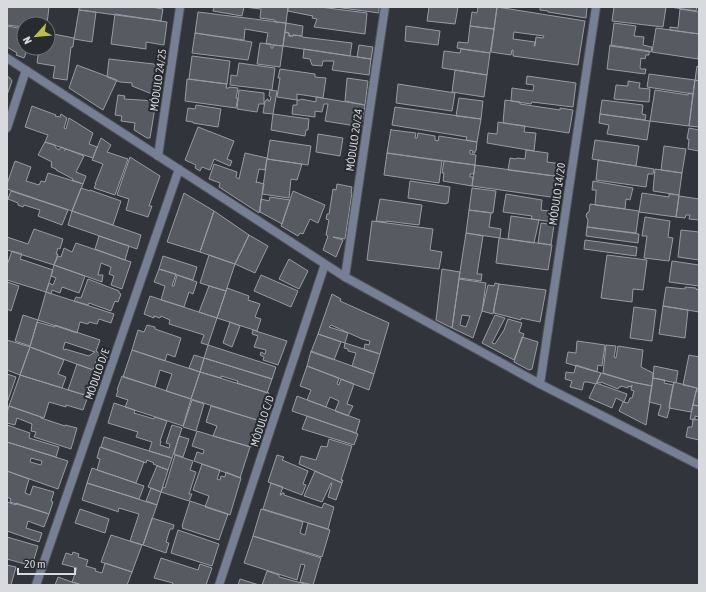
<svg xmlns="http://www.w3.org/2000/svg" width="706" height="592" viewBox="0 0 706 592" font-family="'Asap Condensed',sans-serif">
  <rect width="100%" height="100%" fill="#31343a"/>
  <!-- building -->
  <path fill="#575a61" stroke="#989ba3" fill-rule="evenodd" d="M7 7H49L47 24H24V27L7 25Z
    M79 7H151L163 9 161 21 79 10Z
    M214 7H244L242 16 213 11Z
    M244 7H288L286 23 275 22V20L260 18 261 9Z
    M288 7H320L367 13 365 34 314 27 317 19 312 18 313 16 288 11Z
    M335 7H379V13Z
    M429 7H458L455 24 427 21Z
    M478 7H497L494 29 470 26 472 12 477 13Z
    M497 7 585 21 578 65 513 56V50H512L511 55 491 52ZM514 32 544 36 543 38 536 37 535 46H534L535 42 513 39Z
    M540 7H587L586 18 548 12V11L540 10Z
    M614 7H666L663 27 612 21Z
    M670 7H697L696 11Z
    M680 9 699 12V34L670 30V27L678 28Z
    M79 10 96 12 92 42 74 39Z
    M198 12 286 23 283 46 266 44 268 33 245 29 244 40 195 33Z
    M115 14 167 22 164 45 146 42V49L111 44Z
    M286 23 303 26 302 36 293 35V36H289V33L285 32Z
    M614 23 636 26 634 36 644 37 643 45 652 47 651 52 611 46Z
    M7 26 24 29V48H28L24 58 16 55 17 53 7 47Z
    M406 26 440 31 438 45 405 41Z
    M470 26 494 29 490 53 457 48 458 42 468 43Z
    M656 28 699 34V47L698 59 652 52Z
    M285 32 289 33V36H293V35L302 36V37L352 43 350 56 283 46Z
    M48 33 74 38 73 47H71L67 80 53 78 55 66 37 63 39 48H48Z
    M195 33 252 42 248 60 192 53Z
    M260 43 271 44V48H273V45L283 46 280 67 257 64Z
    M359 45 373 47 371 59 357 57Z
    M610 45 649 51V55H646L645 59 641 58 640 68 641 69H646L645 74 607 69Z
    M304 49 371 59 369 75 332 70 334 61H323L322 66 312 65 310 59 303 58Z
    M461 49 490 53 487 75 442 68 444 51 460 53Z
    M192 56 230 61 227 84 189 79Z
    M109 59 154 64V65L161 66 157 96 132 86V83L120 82 107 77Z
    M239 63 275 68 272 90 230 85 231 75 237 76Z
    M77 65 117 80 103 110 69 88Z
    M697 66 699 67V81L695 80Z
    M280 69 315 74V77L326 78 323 98 297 94V100L277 97 280 78H278Z
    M455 70 487 75 484 97 452 92Z
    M649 74 695 80 693 94 647 87Z
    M7 76 10 78 12 81 7 95Z
    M527 76 576 83 573 107 532 102 531 104 511 101 512 88 533 91 534 85 526 84Z
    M347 78 368 81 365 105 345 101Z
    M187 79 227 84 226 88H229V87L238 88 236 98H238L236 108 185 101Z
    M695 80 699 81V127L689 126Z
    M628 81 640 83 639 88 650 89 649 102 614 99 616 85 628 86Z
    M398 84 455 93 452 111 396 103Z
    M239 90 264 93V104H259L257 112 237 109Z
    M270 90 277 91 273 114 263 113 265 101H266L267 99H268V101H270L271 97 269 96Z
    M655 90 688 95 689 93 693 94 689 126 650 121Z
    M118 95 125 96 124 99 156 101 150 138H147L134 130 135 123 121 121 122 116 115 115Z
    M316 97 365 105 362 127 325 121 328 104H324L322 112 315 111V117L292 114 293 105H297V100H300L301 99 316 102Z
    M459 98 483 101 481 119 456 116Z
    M505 100 520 102V104L560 110V108L573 110 569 133 503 123Z
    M602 100 643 105 642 114 646 115 645 120 600 114Z
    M196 105 221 109 218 127 193 123V122L186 121 188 108 195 109Z
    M32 106 56 115 55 116 60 117 61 114 67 118 64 128 66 129 69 118 93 133 89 144 97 147 93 158 45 142 48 135 25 127Z
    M395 107 481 119 477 142 466 140 467 137 392 125Z
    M273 114 309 119 308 130H306L305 136 271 130Z
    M600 114 650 121 647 140 607 134 609 125 599 123Z
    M498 122 525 126 524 132 536 133 534 151 487 143 488 133 497 134Z
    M198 127 234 141 227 159 232 161 230 166 214 159 210 170 202 167 200 171 195 168 196 165 185 160Z
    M689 128 699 130V151L688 149 689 139H687Z
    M391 129 392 130 416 133 415 138H417L418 133 435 136V140L438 141 439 136 477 142 476 151H475V153H472L473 151 470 150V154L476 155 475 165 387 153Z
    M318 134 343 138 340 156 316 152Z
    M101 138 111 145 107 152 128 159 115 195 94 188 96 184H95L103 164 92 160Z
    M270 140 311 146 308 165 267 159Z
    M595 140 639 146 636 166 592 159Z
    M45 142 55 145V147L59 150 61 147 66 149 64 151 66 149 84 156 76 172 86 176 83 184 72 180 73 179 56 170V169L51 167 52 165H51L52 162 38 155Z
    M664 146 686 149 682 173 661 170Z
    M526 150 548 153 547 162 563 164 562 177 508 170 510 158 516 159 517 158 525 159Z
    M245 153 267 158 265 170 259 169 256 183 257 182 264 184 259 213 219 187 220 183 209 179 214 164 237 172 236 177 239 179Z
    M387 153 442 161 439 183 384 175Z
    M130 157 160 176 149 206H152L148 217 126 210 129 199 117 195Z
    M267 159 302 164 297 180 291 179 289 198 262 194Z
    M598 160 654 169 653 174H648L646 187 596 180Z
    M15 161 31 167 26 181 39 185 41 181 45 182 48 173 83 184 72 211 7 189V184Z
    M444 161 475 165 474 174H470V177H473L472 186 443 181 444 173H442Z
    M475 165 562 177 558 198 472 186Z
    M655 169 682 173 679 195 653 191Z
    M410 181 450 187 448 203H446V204L408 198Z
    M593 181 633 188 630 200 626 199 625 209 595 205 596 193V190H592Z
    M337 184 352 187 351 193H352L345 239 333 237 343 240 336 257 323 250 328 236 326 235 329 220 326 219 327 214H329L333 189 336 190Z
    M81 188 90 191V190L121 201 113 225 72 211Z
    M472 188 496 191 493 213 469 210Z
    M11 191 68 210 62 225 38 216 40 210 24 205 23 207 18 205V203L8 199Z
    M293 191 325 205 318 223 310 219 303 234 300 233 298 236 281 226Z
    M184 193 214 211 200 252 167 242Z
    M642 193 669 197V194L679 195 676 217 639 212Z
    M506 194 542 200 541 210 556 212 554 222 531 219 532 216 503 212Z
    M679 196 699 199V220L689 219 690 215H686L685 218 676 217Z
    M270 197 290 200 282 224 260 212 261 199 269 201Z
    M380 199 422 205 419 225 386 221V222L376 221Z
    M590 204 639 211 636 233 587 227 588 220 586 216 587 213 589 212Z
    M469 210 491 213 489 227 501 229 500 238 466 233Z
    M72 211 141 235 137 249 68 225Z
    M214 211 249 235 235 264 200 252Z
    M511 216 539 220 534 243 508 239Z
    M645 217 670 221 668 237 673 238 669 261 644 258 647 236H642Z
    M372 221 433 229 430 250 442 252 439 269 367 260Z
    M541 223 554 225 551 245 538 243Z
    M587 227 639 234 638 243 586 236Z
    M34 229 63 239 60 249 58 248 56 254H58L54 265 7 250V237L28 244Z
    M681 230 699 232V260L678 257Z
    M466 233 483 236 477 274H482L481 281 459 278Z
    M249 235 268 246 255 273 235 264Z
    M99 236 129 246 125 260 95 249Z
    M499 238 552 245 548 270 496 263Z
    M585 240 637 247 636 256 584 249Z
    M76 243 131 262 122 289 111 285 114 276 109 274 111 267 101 263 98 275H103L102 282 54 265 58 256 61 257 64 248 72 252Z
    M12 251 22 254 20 259 53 270 46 292 7 280V265Z
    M209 255 235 264 226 291 200 283Z
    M607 255 647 260 643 290 633 289 632 302 601 298Z
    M163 256 197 267 193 280 159 269Z
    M289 259 308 271 299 289 279 279Z
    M672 261 699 265V286L669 282Z
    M54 265 85 276 79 293 62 287 60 293 52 290 51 294 46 292 49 283 53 285 56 278 51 276Z
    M159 269 176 274 172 286H174L177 275 197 282 193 294 189 292 184 307 161 300 165 286 154 282Z
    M442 269 460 272 452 328 436 320Z
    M261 275 298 291 291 307 254 291Z
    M88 279 119 291V293L121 294 118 302 115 301 111 311 89 303 88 305 74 301 76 297 81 298Z
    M459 279 486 283 482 311 473 338 452 328ZM462 315 470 316 466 327 460 325Z
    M7 282 19 286 11 311 7 309Z
    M495 283 499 284 493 314 482 311 488 285 494 286Z
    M499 284 546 290 540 322 521 318V320L494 313V308Z
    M209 286 226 291 217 318 199 312Z
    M666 287 685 289V287L696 288V289L699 290V312L663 306Z
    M227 288 249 296 248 300 260 304 255 317 261 319 257 331 217 318Z
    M46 292 114 314 111 323 99 319 97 324 89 322 88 324 80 322 77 333 38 320Z
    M332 294 341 299 340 301 389 323 380 354 364 349 365 344 369 345 370 341 362 339 331 325 329 327 348 333 345 343 318 334Z
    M150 296 217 318 208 345 201 343 204 335 169 324 170 320 161 316 160 318 154 316V318L144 314Z
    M663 306 688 310 685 338 659 334Z
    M634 307 656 310 652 341 630 338Z
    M23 315 38 320 30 346 15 341Z
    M495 315 505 318 492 343 495 344 504 330 508 319 522 323 519 332 524 334 514 360 482 343Z
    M37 322 55 327V325L100 340 96 351 100 354 96 359H97L93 370 30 347ZM65 342 95 352 89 356 65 349V350L63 349Z
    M230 322 240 326 232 347 223 343Z
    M147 325 155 327V329L181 338 175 357 167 354 165 361 132 350 138 330 144 332Z
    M253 330 287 341 278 365 263 360 264 357 260 355 261 352 265 354 266 350 254 347 258 336 252 334Z
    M318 334 341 342 334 360 311 352Z
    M522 337 538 342 532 369 529 370 514 362Z
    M7 340 30 347 20 375 7 370Z
    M577 341 605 345 602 366 598 365 597 372 566 363 568 352 576 353Z
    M345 343 380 354 374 374 352 366 356 353 348 351V349L344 348Z
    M208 345 276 367 272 379 204 358Z
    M606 345 616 346 614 357 616 358 618 346 643 350 641 367 653 373 652 386 632 382 603 373Z
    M30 347 64 360 58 374 66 377 62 388 20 375Z
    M132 350 200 372 191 399 166 391 172 374 160 370 155 387 123 377Z
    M311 351 374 374 369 390 307 366Z
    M194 355 204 358 200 372 189 368Z
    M689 355 699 357V390L696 389 697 388 683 385Z
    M204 358 272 379 267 393 237 383 238 381 221 376V378L200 372Z
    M77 364 96 371 88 396 68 390Z
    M576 365 601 373 596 384 588 382H584L582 390 570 387 572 381 565 379 566 372 574 373Z
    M307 366 339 378 337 384 339 385 341 379 354 384 347 404 353 406 348 416 335 411 339 401 330 397 326 407 307 400 311 390 300 386Z
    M654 366 678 371 676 383 653 378Z
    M200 372 269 393 260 421 191 399Z
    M601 373 632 382 652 386 646 425 619 411 623 402 628 403 630 398H632L634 391 631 390 632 385 631 387 628 386V388L621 386V387H619L618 389 601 382V383L597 382Z
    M7 374 16 377 7 403Z
    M20 375 88 396 83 410 66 405V407L49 402 44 418 9 406Z
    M122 376 191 399 183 426 125 407 128 400 116 396 118 391 117 390Z
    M653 378 665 380 664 383 673 385 669 406H670V407L667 418 658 415 661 405 649 402Z
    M674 382 697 388 691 412 669 408Z
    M596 383 627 394 624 402 616 398 612 408 589 398Z
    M696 391H699V406L693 405Z
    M297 396 360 420 356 433 292 411Z
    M192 400 204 404 196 431 183 427Z
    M114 403 135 410 134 413 154 419 155 417 167 421 160 441H161L160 445 169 448 170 444 166 443 172 425 182 428 172 458 149 451 152 442 136 437 138 432 108 423Z
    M693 405 699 406V417L695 416V420L690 419Z
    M9 406 41 417V418L65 426V425L77 428 71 449 34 437 36 432 31 431 32 424 17 418 15 425 7 423V413Z
    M211 406 260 421 252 447 213 436 217 426 206 422Z
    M307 416 358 434 354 445 302 429Z
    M693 419 699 420V440L686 437 688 427H692Z
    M7 425 30 433 29 438 59 447 56 457 7 442Z
    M197 431 250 447 240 478 194 461 197 452 203 454 204 450 192 446Z
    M179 436 189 439 183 457 174 454Z
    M104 437 172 458 168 470 153 464 154 463 147 460 146 463 101 447Z
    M329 439 352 446 341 480H343L342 483 299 464 301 456 316 460 321 446 327 447Z
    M7 442 68 461 58 489 7 471ZM31 458 42 461 41 465 30 462Z
    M100 447 144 462 136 483 97 470 100 459 97 458Z
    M175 455 193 461 190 470 196 472 189 494H192L189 501 161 492 163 487 165 488Z
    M277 455 284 457 282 460 308 471 303 484 306 485 302 495 268 482Z
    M202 464 220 470 217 479 220 480 221 476 225 477 226 472 241 478 230 515 205 507 209 496 193 490Z
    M157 466 168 470 161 492 148 487Z
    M92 468 144 486 139 499 87 483Z
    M7 471 29 479 25 493 30 495 33 486 54 492 51 501 53 502 49 514 10 502 11 499 7 497Z
    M315 471 342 483 336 500 328 497 332 483H331L322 502 304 496Z
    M87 483 157 505 143 545 130 541 139 514 119 508 118 512 116 511 82 500Z
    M271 483 283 487 280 495H281L282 493H284V495L322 508 324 503 334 507 328 529 263 509Z
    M151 488 161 492 157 505 146 501Z
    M190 501 228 514 219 540 182 528 183 526H182Z
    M7 502 16 505V503L49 514 44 527 28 521 27 525 26 528 42 533 39 542 7 531Z
    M80 509 109 519 105 533 75 523Z
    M261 509 303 522 300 533 305 535 308 523 330 530 322 557 253 536Z
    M152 518 174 525 173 529H170L166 542 169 543 166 553 143 545Z
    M178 530 219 544 212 566 171 553Z
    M111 535 142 545 132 572 101 562Z
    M253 536 321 558 313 585 300 582 305 565 301 564 297 580 244 563Z
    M7 537 38 546 32 566 7 559Z
    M73 552 79 554 78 557 88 560 86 566 96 569 95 571 102 573 105 563 132 572 127 585H82L72 582 77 568 62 564 66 553 72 555Z
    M161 558 198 570 200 564 212 568 206 585H172L173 583 154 578Z
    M7 565 16 567 11 585H7Z
    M267 571 279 575V577L305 584V585H262Z
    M58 577 72 582 82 585H55Z
    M240 579 259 585H238Z"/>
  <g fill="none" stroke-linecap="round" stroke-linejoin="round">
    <defs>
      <path id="street" d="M7 58 345 277 540 384 699 465
        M7 128 26 70
        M158 156 180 7
        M345 277 385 7
        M540 384 596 7
        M36 585 179 169
        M219 585 325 264"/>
    </defs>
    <!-- street casing -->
    <use href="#street" stroke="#4f5258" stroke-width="10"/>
    <!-- street -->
    <use href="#street" stroke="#767f94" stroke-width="8"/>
  </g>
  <g text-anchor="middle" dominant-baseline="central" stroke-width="4" stroke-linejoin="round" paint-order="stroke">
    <!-- street labels -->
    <g font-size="11" fill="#d9dade" stroke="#272a2f">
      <text transform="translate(158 80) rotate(-82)">MÓDULO 24/25</text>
      <text transform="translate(354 140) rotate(-82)">MÓDULO 20/24</text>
      <text transform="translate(557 194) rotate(-82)">MÓDULO 14/20</text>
      <text transform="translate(97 374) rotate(-71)">MÓDULO D/E</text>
      <text transform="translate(262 421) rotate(-72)">MÓDULO C/D</text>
    </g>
  </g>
  <!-- border -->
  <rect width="706" height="592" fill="none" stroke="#d9dade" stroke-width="16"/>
  <!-- north arrow -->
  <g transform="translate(36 36) rotate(243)"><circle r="19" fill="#272a2f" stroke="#6e7075"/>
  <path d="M0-3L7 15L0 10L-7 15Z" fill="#bac045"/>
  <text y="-6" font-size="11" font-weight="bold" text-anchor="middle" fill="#d9dade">N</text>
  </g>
  <!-- scale -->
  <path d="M18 568v6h57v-6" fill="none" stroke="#d9dade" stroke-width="2"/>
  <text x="24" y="568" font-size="12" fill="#d9dade" stroke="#272a2f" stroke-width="3" paint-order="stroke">20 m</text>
</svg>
